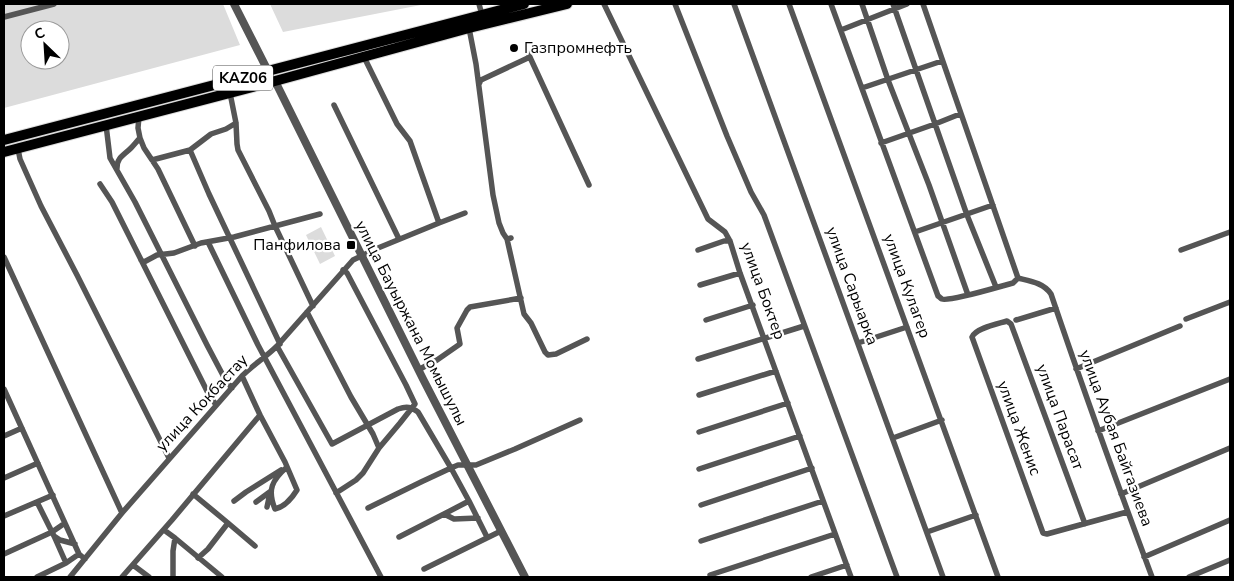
<svg xmlns="http://www.w3.org/2000/svg" width="1234" height="581" viewBox="0 0 1234 581" font-family="'Nunito Sans',sans-serif">
  <rect width="100%" height="100%" fill="#fff"/>
  <!-- green -->
  <path fill="#dcdcdc" fill-rule="evenodd" d="M4 4H223L240 45 4 108ZM30 30H60V60H30Z
    M270 4H426L283 32Z
    M321 227 335 256 320 264 306 235Z"/>
  <g fill="none" stroke-linecap="round" stroke-linejoin="round">
    <defs>
      <path id="trunk" d="M4 140 524 4
        M4 152 275 81 469 28 567 4"/>
    </defs>
    <!-- trunk casing -->
    <use href="#trunk" stroke="#dbdbdb" stroke-width="12"/>
    <!-- minor -->
    <path stroke="#555" stroke-width="5.5" d="M479 4 482 15
      M604 4 708 219 725 232 730 241 740 273 851 577
      M675 4 727 136 751 192 764 215 897 577
      M734 4 943 577
      M789 4 998 577
      M831 4 938 296C940 297 940 298 942 299 950 302 1001 286 1013 283L1018 278
      M862 4 888 80 929 185 968 295
      M893 4 967 215 996 287
      M923 4 1018 278
      M4 17 54 4
      M469 28 476 64 493 195 499 223 503 233 507 239 511 238
      M841 30 907 4
      M528 53 589 185
      M479 84 481 80 530 57
      M862 88 942 61
      M230 93 236 123 237 144 238 150 269 211 275 226 313 306
      M334 105 399 239
      M106 125 110 158 135 202 207 345 226 381 232 388
      M140 138 144 148 158 169 195 246
      M881 143 935 124 960 114
      M18 149 20 159 41 206 77 275 169 458
      M190 150 209 194 280 344
      M152 160 190 150 211 134 226 129 236 123
      M117 168C117 157 124 155 131 148 134 145 137 141 140 138L138 128 139 116
      M100 184 112 202 207 391 216 405
      M439 223 465 213
      M915 232 993 205
      M507 239 524 314 531 323 545 352 548 355 556 354 587 339
      M208 242 258 345 381 577
      M698 250 724 241H730
      M1181 250 1230 232
      M4 257 122 513
      M141 260 144 262 157 255 174 253 201 243 234 237 320 214
      M1018 278C1030 281 1044 283 1051 294 1083 389 1117 483 1152 577
      M700 285 740 273
      M307 312 351 397 373 434 379 448
      M1186 319 1230 302
      M706 320 753 305
      M1016 320 1056 308
      M858 343 907 327
      M277 346 332 444 398 409C407 406 411 407 418 412L451 468 421 482 368 508
      M698 359 804 326
      M1076 369 1180 326
      M418 370 437 360 460 344 457 328 467 310 470 307 521 298
      M4 389 79 554 85 559
      M699 395 776 371
      M260 415 285 462 297 490C292 498 285 507 275 509 267 490 272 480 287 467
      M1098 431 1230 379
      M699 432 788 403
      M4 436 22 428
      M893 438 942 420
      M699 469 800 436
      M4 478 38 463
      M336 493 356 480 363 473 379 448 400 423 415 404 406 385 347 273 343 270
      M193 494 228 523
      M1121 494 1230 448
      M234 501 246 492 281 470
      M37 502 54 536 60 540 75 544
      M256 502 271 491
      M701 505 812 468
      M267 507 270 493
      M444 514 469 501
      M4 516 53 495
      M1085 524 1011 324 1007 321C997 324 976 328 972 337L1043 533 1047 534 1127 512
      M164 530 175 538 173 551V577
      M927 532 976 515
      M54 536 66 563
      M399 537 444 514 454 519 478 518
      M487 537 469 501 451 468 458 465H476L515 449 580 420
      M175 538 222 577
      M701 541 823 501
      M4 554 52 532 65 523
      M1144 557 1230 520
      M198 558 208 549 228 523 255 546
      M133 565 149 577
      M424 569 501 531
      M710 575 835 534
      M37 577 66 563 79 554
      M70 577 122 513 242 376C254 364 266 357 277 346L353 260 378 248 439 223 410 141 397 124 364 57
      M122 577 172 520 260 415 242 376
      M811 577 847 565
      M1189 577 1230 560"/>
    <!-- tertiary -->
    <path stroke="#555" stroke-width="8" d="M234 4 268 71
      M275 81 423 379 525 577"/>
    <!-- trunk -->
    <use href="#trunk" stroke="#000" stroke-width="10"/>
  </g>
  <!-- markers -->
  <g fill="#000" stroke="#fff" stroke-width="2">
    <circle cx="514" cy="48" r="5"/>
    <rect x="346" y="240" width="10" height="10" rx="2.5"/>
  </g>
  <g text-anchor="middle" dominant-baseline="central" stroke-width="4.5" stroke-linejoin="round" paint-order="stroke">
    <!-- shield labels -->
    <rect fill="#fff" stroke="#4c4c4c" stroke-width="1" x="213" y="65.5" width="60" height="25" rx="4"/>
    <g font-size="15" font-weight="bold" fill="#000">
      <text x="243" y="78">KАZ06</text>
    </g>
    <!-- poi labels -->
    <g font-size="16" fill="#000" stroke="#fff" text-anchor="start">
      <text x="524" y="48">Газпромнефть</text>
      <text x="341" y="245" text-anchor="end">Панфилова</text>
    </g>
    <!-- street labels -->
    <g font-size="16" fill="#000" stroke="#fff">
      <text transform="translate(852 286) rotate(70)">улица Сарыарка</text>
      <text transform="translate(907 286) rotate(70)">улица Кулагер</text>
      <text transform="translate(763 291) rotate(70)">улица Боктер</text>
      <text transform="translate(411 323) rotate(63)">улица Бауыржана Момышулы</text>
      <text transform="translate(202 403) rotate(-47)">улица Кокбастау</text>
      <text transform="translate(1060 417) rotate(70)">улица Парасат</text>
      <text transform="translate(1019 428) rotate(70)">улица Женис</text>
      <text transform="translate(1116 438) rotate(70)">улица Аубая Байгазиева</text>
    </g>
  </g>
  <!-- border -->
  <rect width="1234" height="581" fill="none" stroke="#000000" stroke-width="10"/>
  <!-- north arrow -->
  <g transform="translate(45 45) rotate(335)"><circle r="24" fill="#ffffff" stroke="#999999"/>
  <path d="M0-4L9 19L0 12L-9 19Z" fill="#000000"/>
  <text y="-8" font-size="14" font-weight="bold" text-anchor="middle" fill="#000000">С</text>
  </g>
</svg>
